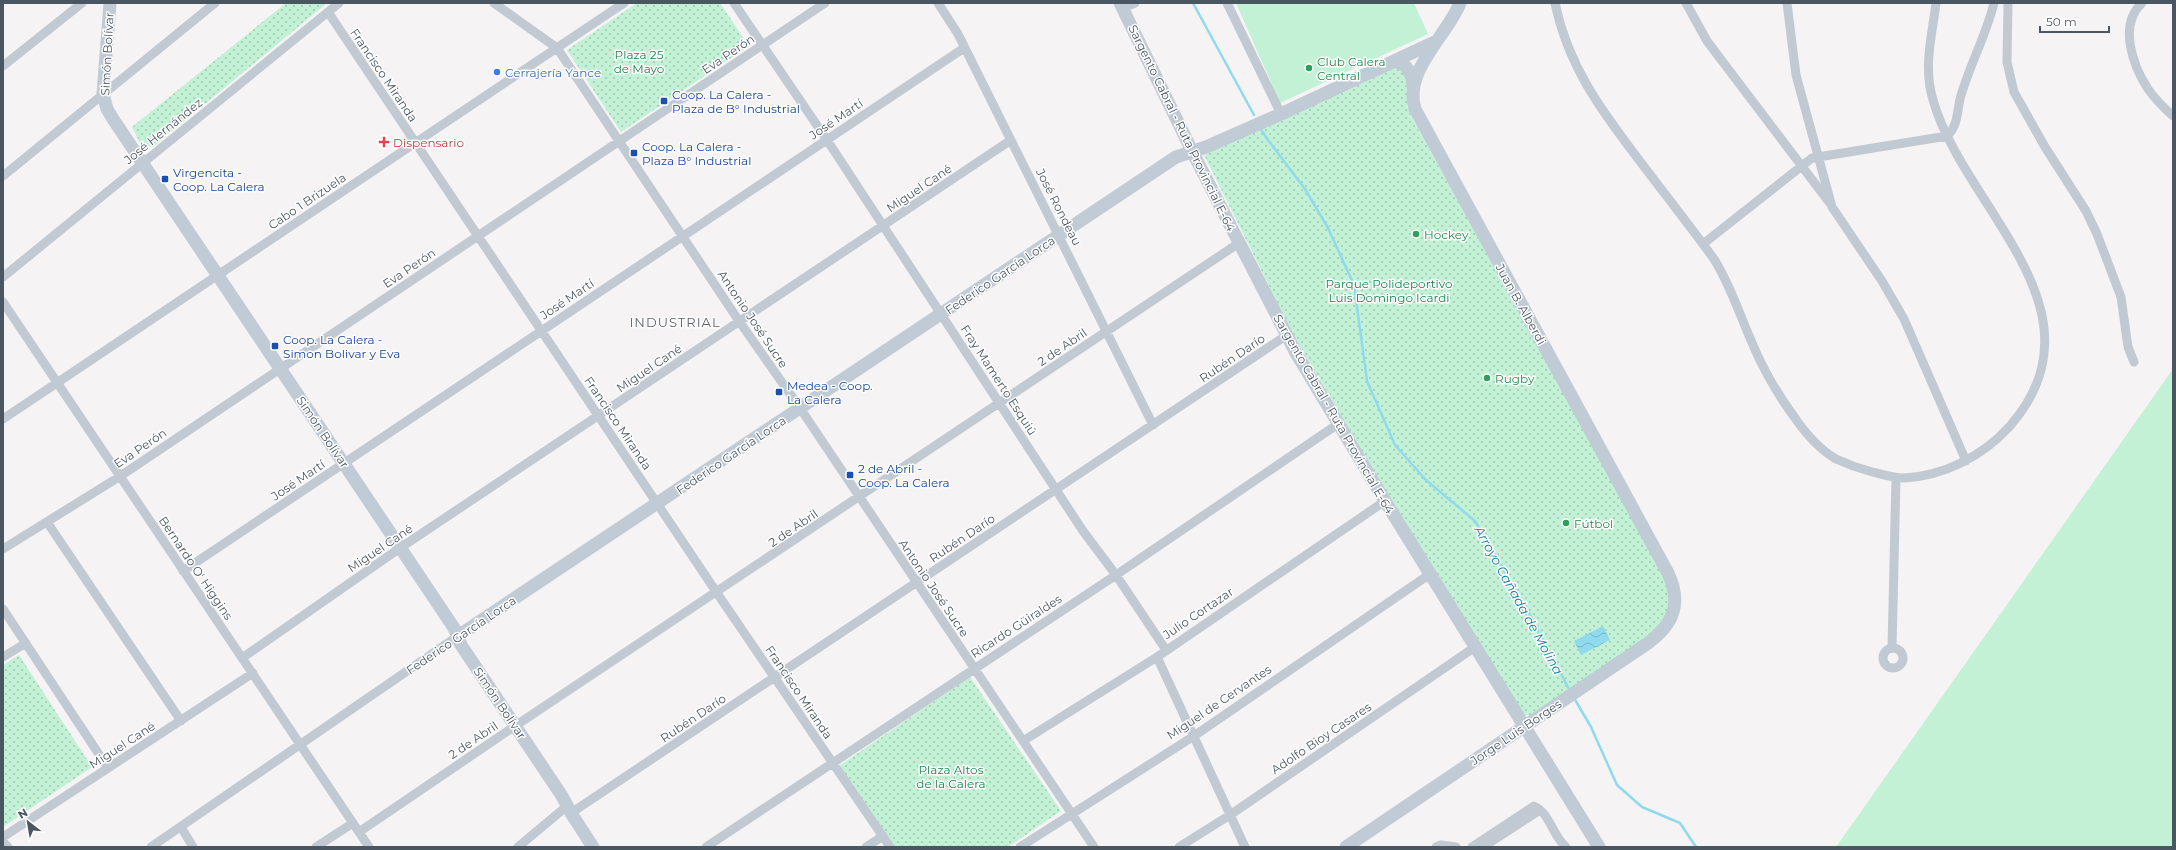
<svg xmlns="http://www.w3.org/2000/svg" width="2176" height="850" viewBox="0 0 2176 850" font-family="Montserrat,sans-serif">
  <defs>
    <pattern id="park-dots" width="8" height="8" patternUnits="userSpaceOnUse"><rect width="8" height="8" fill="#c3f1d5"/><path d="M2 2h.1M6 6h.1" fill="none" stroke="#a0c6b0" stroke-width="1.8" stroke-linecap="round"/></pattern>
    <pattern id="water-waves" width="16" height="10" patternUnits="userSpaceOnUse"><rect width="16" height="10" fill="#90daee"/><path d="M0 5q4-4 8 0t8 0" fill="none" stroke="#78b4c4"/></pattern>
  </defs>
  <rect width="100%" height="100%" fill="#f5f3f3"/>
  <!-- green -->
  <path fill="#c3f1d5" d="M1236 3H1414L1428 34 1280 103Z
    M2173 369V847H1836Z"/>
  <!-- park -->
  <path fill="url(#park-dots)" d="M286 3H327L153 147 141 145 132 127Z
    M637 3H720L749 46 621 132 567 50Z
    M1399 66 1408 81 1407 106 1412 118 1665 575 1671 599 1664 625 1530 716 1524 715 1371 466 1294 336 1204 155Z
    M19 655 92 767 3 827V665Z
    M970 677 1061 811 1008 847H893L839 766Z"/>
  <!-- water -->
  <path fill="url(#water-waves)" d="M1603 626 1610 640 1581 655 1574 641Z"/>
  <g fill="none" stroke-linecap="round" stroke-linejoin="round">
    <!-- stream -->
    <path stroke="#90daee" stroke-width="2.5" d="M1193 3 1254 115
      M1260 128 1268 140 1305 189 1328 228 1354 285 1367 381 1395 445 1426 480 1475 521 1529 613 1570 691
      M1574 698 1591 727 1617 785 1642 807 1680 823 1696 847"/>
    <!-- street -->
    <path stroke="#c1cad2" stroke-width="9" d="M494 3 557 48 739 321 800 408 1094 847
      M734 3 827 140 1083 531 1116 575 1166 650
      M938 3 958 34 1153 425
      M1227 3 1281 114
      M1555 3C1568 66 1601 110 1639 160 1664 193 1690 226 1714 259 1731 286 1740 316 1753 345 1764 371 1778 395 1795 418 1806 434 1819 449 1836 459 1847 464 1858 468 1869 471 1881 474 1892 478 1904 478 1944 476 1983 456 2010 426 2111 310 1963 207 1933 100 1923 67 1932 36 1936 3
      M1686 3 1707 41 1829 202
      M1787 3 1796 75 1832 207 1882 281 1904 319 1966 461
      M2008 3 2007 62 2014 92 2045 147 2086 211 2097 234 2121 297 2128 347 2134 362
      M2142 3C2118 25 2133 66 2148 89 2155 99 2164 108 2173 116
      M1123 8 1135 3
      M328 12 717 593 890 847
      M3 66 82 3
      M3 176 215 3
      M1703 244 1812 158 1947 136C1958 126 1957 112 1960 99 1969 66 1986 36 1994 3
      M3 277 339 3
      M3 302 369 847
      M3 419 624 3
      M47 522 181 721
      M3 549 119 477 825 3
      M183 571 964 48
      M3 609 108 768
      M1892 648 1896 478
      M1883 658a10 10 0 1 1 20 0a10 10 0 1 1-20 0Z
      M3 657 26 643
      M1157 657 1245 847
      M242 658 400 548 1011 140
      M1023 741 1157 657 1385 501
      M571 813 1287 335
      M181 827 193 847
      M359 832 515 726 1239 243
      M3 837 253 673
      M3 842 8 847
      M151 847 458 636
      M316 847 353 823
      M518 847 567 806
      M706 847 1116 575 1338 424
      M866 847 883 836
      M1020 847 1194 736 1430 574
      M1179 847 1230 815 1475 647
      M1436 847 1441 845 1456 847
      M1472 847 1534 806C1550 813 1553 837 1566 847
      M1483 847 1540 810"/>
    <!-- secondary -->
    <path stroke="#c1cbd6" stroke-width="13" d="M110 3 103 94 107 109 113 119 454 628 461 645 562 796 571 813 593 847
      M1120 3 1192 151 1296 353 1385 501 1599 847
      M1392 62C1407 61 1413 75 1413 88
      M458 636 1176 157 1206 147 1281 114 1437 41
      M1346 847 1648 643C1674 624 1682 603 1668 573L1415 109C1403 71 1447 36 1460 3"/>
  </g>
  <!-- markers -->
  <g fill="#2e9e5b" stroke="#fff" stroke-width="1.5">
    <circle cx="1309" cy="68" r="4"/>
    <circle cx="1416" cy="234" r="4"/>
    <circle cx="1487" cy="378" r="4"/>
    <circle cx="1566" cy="523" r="4"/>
  </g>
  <circle fill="#3f7fe0" stroke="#fff" stroke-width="1.5" cx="497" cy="72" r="4"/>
  <g fill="#1a4fb4" stroke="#fff" stroke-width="1.5">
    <rect x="660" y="97" width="8" height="8" rx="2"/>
    <rect x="630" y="149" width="8" height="8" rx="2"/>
    <rect x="161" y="175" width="8" height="8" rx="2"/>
    <rect x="271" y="342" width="8" height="8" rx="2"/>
    <rect x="775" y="388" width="8" height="8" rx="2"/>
    <rect x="846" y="471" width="8" height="8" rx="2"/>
  </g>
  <path fill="#e0444e" stroke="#fff" stroke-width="1.5" d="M382 136h4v4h4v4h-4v4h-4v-4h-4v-4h4z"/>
  <g text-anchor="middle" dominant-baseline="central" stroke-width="3" stroke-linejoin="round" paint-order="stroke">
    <!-- street labels -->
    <g font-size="12" fill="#4a5661" stroke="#fff">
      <text transform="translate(107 54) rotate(-87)">Simón Bolívar</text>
      <text transform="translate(728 54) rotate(-34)">Eva Perón</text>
      <text transform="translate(384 75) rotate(56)">Francisco Miranda</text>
      <text transform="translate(836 119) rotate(-34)">José Martí</text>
      <text transform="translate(1182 128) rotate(64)">Sargento Cabral - Ruta Provincial E-64</text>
      <text transform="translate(163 131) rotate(-39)">José Hernández</text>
      <text transform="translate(919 188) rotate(-34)">Miguel Cané</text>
      <text transform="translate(307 201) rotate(-34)">Cabo 1 Brizuela</text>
      <text transform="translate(1059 207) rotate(63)">José Rondeau</text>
      <text transform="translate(409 268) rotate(-34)">Eva Perón</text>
      <text transform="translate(1000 275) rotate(-34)">Federico García Lorca</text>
      <text transform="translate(567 299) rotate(-34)">José Martí</text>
      <text transform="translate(1521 304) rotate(61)">Juan B. Alberdi</text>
      <text transform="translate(753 319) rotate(56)">Antonio José Sucre</text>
      <text transform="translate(1062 347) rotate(-34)">2 de Abril</text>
      <text transform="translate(1232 358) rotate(-34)">Rubén Darío</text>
      <text transform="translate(649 368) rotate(-34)">Miguel Cané</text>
      <text transform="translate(999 380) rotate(57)">Fray Mamerto Esquiú</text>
      <text transform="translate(1334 414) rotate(60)">Sargento Cabral - Ruta Provincial E-64</text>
      <text transform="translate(618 423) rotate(56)">Francisco Miranda</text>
      <text transform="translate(323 432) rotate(56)">Simón Bolívar</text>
      <text transform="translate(140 448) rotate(-34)">Eva Perón</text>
      <text transform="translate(731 455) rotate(-34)">Federico García Lorca</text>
      <text transform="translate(298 480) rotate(-34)">José Martí</text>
      <text transform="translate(793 528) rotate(-34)">2 de Abril</text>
      <text transform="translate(962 538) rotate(-34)">Rubén Darío</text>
      <text transform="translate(380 548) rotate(-34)">Miguel Cané</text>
      <text transform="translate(196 568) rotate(56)">Bernardo O' Higgins</text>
      <text transform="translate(934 588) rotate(56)">Antonio José Sucre</text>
      <text transform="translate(1198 613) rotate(-34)">Julio Cortazar</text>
      <text transform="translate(1016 626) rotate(-33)">Ricardo Güiraldes</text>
      <text transform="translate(461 635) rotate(-34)">Federico García Lorca</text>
      <text transform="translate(799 692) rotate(56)">Francisco Miranda</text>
      <text transform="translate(1219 702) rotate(-34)">Miguel de Cervantes</text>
      <text transform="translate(500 703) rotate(56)">Simón Bolívar</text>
      <text transform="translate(693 718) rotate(-34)">Rubén Darío</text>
      <text transform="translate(1516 732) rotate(-34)">Jorge Luis Borges</text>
      <text transform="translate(1321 738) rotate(-34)">Adolfo Bioy Casares</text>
      <text transform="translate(473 740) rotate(-34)">2 de Abril</text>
      <text transform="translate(122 745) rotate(-33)">Miguel Cané</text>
    </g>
    <!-- park labels -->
    <g font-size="12" fill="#17864f" stroke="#fff">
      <text x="639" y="54">Plaza 25<tspan x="639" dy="14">de Mayo</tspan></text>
      <text x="1389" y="283">Parque Polideportivo<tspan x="1389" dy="14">Luis Domingo Icardi</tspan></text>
      <text x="951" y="769">Plaza Altos<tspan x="951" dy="14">de la Calera</tspan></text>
    </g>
    <!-- leisure labels -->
    <g font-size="12" fill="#27864d" stroke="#fff" text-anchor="start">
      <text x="1317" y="61">Club Calera<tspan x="1317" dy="14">Central</tspan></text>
      <text x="1424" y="234">Hockey</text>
      <text x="1495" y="378">Rugby</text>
      <text x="1574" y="523">Fútbol</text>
    </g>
    <!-- shop labels -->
    <g font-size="12" fill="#366cbe" stroke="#fff" text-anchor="start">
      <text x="505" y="72">Cerrajería Yance</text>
    </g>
    <!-- transit labels -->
    <g font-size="12" fill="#164399" stroke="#fff" text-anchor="start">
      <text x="672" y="94">Coop. La Calera -<tspan x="672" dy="14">Plaza de B° Industrial</tspan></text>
      <text x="642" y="146">Coop. La Calera -<tspan x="642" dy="14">Plaza B° Industrial</tspan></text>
      <text x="173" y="172">Virgencita -<tspan x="173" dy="14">Coop. La Calera</tspan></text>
      <text x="283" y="339">Coop. La Calera -<tspan x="283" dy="14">Simon Bolivar y Eva</tspan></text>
      <text x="787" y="385">Medea - Coop.<tspan x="787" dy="14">La Calera</tspan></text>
      <text x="858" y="468">2 de Abril -<tspan x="858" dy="14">Coop. La Calera</tspan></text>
    </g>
    <!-- health labels -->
    <g font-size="12" fill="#be3a42" stroke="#fff" text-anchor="start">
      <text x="393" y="142">Dispensario</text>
    </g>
    <!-- neighbourhood labels -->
    <g font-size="13" letter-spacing="1" fill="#5f6368" stroke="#fff">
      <text x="675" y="322">INDUSTRIAL</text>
    </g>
    <!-- water labels -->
    <g font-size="13" font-style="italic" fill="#0c7c9b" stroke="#fff">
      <text transform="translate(1519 600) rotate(61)">Arroyo Cañada de Molina</text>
    </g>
  </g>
  <!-- border -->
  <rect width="2176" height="850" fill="none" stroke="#4a5661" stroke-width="8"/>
  <!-- north arrow -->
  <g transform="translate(28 822) rotate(329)" stroke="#ffffff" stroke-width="3" paint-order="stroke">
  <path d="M0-3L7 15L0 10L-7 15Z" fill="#4a5661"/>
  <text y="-6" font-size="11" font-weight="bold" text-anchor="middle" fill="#4a5661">N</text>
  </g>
  <!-- scale -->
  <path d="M2040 26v6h69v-6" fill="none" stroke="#4a5661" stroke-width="2"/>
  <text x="2046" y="26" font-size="12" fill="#4a5661" stroke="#ffffff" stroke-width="3" paint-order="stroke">50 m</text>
</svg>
